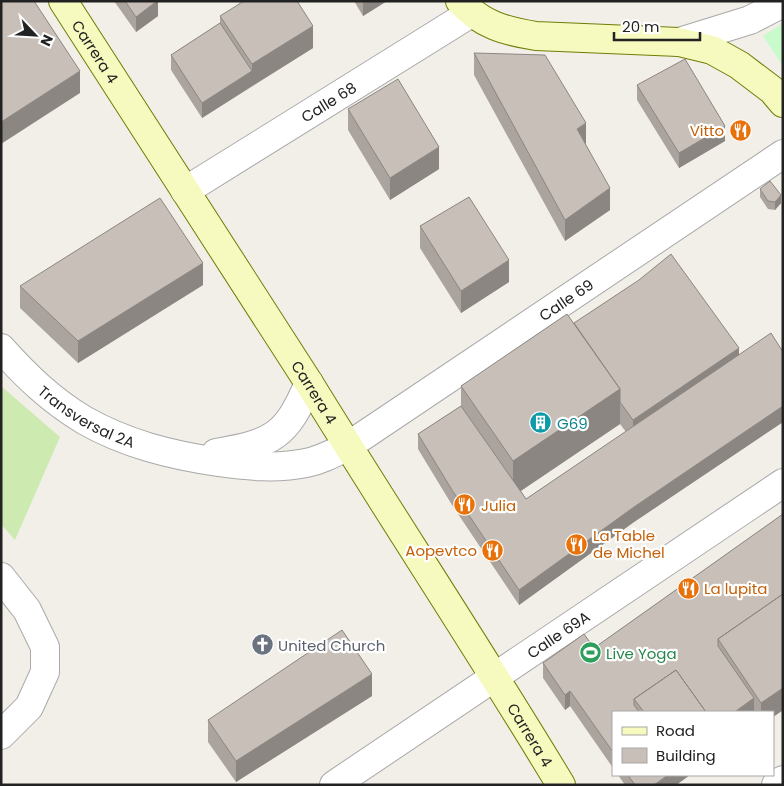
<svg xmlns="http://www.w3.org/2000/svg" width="784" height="786" viewBox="0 0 784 786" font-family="Poppins,sans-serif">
  <rect width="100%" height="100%" fill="#f2efe9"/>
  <!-- grass -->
  <path fill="#cdebb0" d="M1 386 60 437 15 540 1 524Z"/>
  <!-- park -->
  <path fill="#c8facc" d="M783 23V66L763 36Z"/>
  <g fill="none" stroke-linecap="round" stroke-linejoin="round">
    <defs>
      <g id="street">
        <path d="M679 42 750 20 783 3"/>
        <path id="s1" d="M185 191 471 13"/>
        <path id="s2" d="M1 348C27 377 51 400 84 420 126 444 171 455 218 462 247 466 277 469 306 463 321 460 334 453 348 446L783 154"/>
        <path d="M216 453C273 443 286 437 309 383"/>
        <path d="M1 577 27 610 45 647V672L29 707 1 735"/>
        <path id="s3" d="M334 785 783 483"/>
        <path d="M776 785 783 780"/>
      </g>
      <g id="secondary">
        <path id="s4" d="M63 1 309 383C392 518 479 649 561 785"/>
        <path d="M460 1C482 25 505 31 536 36L679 42 712 50 739 65 772 90 783 103"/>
      </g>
    </defs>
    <!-- street casing -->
    <use href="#street" stroke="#a9a9a9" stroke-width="30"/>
    <!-- secondary casing -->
    <use href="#secondary" stroke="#707d05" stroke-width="30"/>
    <!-- street -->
    <use href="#street" stroke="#fff" stroke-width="28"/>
    <!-- secondary -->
    <use href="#secondary" stroke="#f7fabf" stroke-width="28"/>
  </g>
  <!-- wall -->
  <path fill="#aba49e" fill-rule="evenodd" d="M114 1H158V16L136 32Z
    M354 1H387L363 16Z
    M220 16 313 48 202 118 171 70V55L220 23Z
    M474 53 586 145 610 210 565 241 474 75Z
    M637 85 725 141 679 168 637 100Z
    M348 109 439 169 390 200 348 130Z
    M760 189 781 203 775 210 768 209 760 197Z
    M420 226 509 282 461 313 420 248Z
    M203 285 78 363 20 308V286Z
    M574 323 739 355 783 352V422L634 522 519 605 452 505 418 449V434L461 406V386ZM620 424 626 432 526 499 521 491Z
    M783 514V710L773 717V712H613V768L570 706 565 710 543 678V663L594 648Z
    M372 696 236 782 208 742V720Z
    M618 775H690L676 785H625Z"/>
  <!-- shaded-wall -->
  <path fill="#8b8681" d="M158 1V16L136 32V17Z
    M363 1H387L363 16Z
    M313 26V48L252 86V64Z
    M80 71V93L1 144V122Z
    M252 71V86L202 118V103Z
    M586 123V145L577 129Z
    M725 126V141L679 168V153Z
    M439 147V169L390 200V178Z
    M610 188V210L565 241V220Z
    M781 195V203L775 210V202Z
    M509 260V282L461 313V291Z
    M203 263V285L78 363V341Z
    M739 348V370L633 442V420Z
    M620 389V424L513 496V461Z
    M783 406V422L634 522 519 605V590L634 507Z
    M372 674V696L236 782V761Z
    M783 688V710L773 717V712H761V703Z
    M570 691V706L565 710V695Z
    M754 698V712H736V711Z
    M668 775H690L676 785H654Z"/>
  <!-- building -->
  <path fill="#c7bfb8" stroke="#8b8681" d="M1 1H34L80 71 1 122Z
    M125 1H157L136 17Z
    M244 1H297L313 26 252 64 220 16Z
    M220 23 252 71 202 103 171 55Z
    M474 53 545 55 586 123 577 129 610 188 565 220Z
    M685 59 725 126 679 153 637 85Z
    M398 79 439 147 390 178 348 109Z
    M770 181 781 195 775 202 768 201 760 189Z
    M469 197 509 260 461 291 420 226Z
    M160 198 203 263 78 341 20 286Z
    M671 254 739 348 633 420 620 402V389L574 323 639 280Z
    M567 314 620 389 513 461 461 386Z
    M771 333 783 352V406L634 507 519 590 452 490 418 434 461 406 526 499Z
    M783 514V594L718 639V646L754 698 736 711V712H706L676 670 634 699V705L639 712H613V752L570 691 565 695 543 663 584 634 594 648Z
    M783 594V688L761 703 718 639Z
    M342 630 372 674 236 761 208 720Z
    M676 670 706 712H644L634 699Z
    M628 775H668L654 785H635Z"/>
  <!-- icons -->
  <defs>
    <symbol id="restaurant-disc" viewBox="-11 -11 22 22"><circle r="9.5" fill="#e8710a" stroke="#fff"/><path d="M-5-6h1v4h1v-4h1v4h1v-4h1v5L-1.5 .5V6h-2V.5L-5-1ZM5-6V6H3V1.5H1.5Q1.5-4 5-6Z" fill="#fff"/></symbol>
    <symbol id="building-disc" viewBox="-11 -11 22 22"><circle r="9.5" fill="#0f9aa8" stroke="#fff"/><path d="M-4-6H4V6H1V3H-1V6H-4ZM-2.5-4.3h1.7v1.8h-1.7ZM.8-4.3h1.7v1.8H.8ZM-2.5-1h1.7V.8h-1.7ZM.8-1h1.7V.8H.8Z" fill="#fff"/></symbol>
    <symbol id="church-disc" viewBox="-11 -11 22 22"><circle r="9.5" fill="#6b7280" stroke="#fff"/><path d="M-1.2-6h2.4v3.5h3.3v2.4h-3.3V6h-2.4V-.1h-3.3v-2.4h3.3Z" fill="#fff"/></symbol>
    <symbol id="stadium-disc" viewBox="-11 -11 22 22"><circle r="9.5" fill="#2e9e5b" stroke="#fff"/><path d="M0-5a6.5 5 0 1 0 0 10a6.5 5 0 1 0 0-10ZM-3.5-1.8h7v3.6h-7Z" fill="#fff"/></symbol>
  </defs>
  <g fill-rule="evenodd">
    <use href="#restaurant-disc" x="728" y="118" width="25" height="25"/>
    <use href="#building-disc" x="528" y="410" width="25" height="25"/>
    <use href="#restaurant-disc" x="452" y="492" width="25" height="25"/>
    <use href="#restaurant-disc" x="564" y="532" width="25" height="25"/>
    <use href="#restaurant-disc" x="480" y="538" width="25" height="25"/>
    <use href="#restaurant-disc" x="676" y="576" width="25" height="25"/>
    <use href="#church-disc" x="250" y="632" width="25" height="25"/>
    <use href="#stadium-disc" x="578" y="640" width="25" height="25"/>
  </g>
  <g text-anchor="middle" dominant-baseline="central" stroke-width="4.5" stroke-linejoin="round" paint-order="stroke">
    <!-- street labels -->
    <g font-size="15" fill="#222" stroke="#fff">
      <text stroke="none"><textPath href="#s4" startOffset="60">Carrera 4</textPath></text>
      <text stroke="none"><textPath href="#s1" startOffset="169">Calle 68</textPath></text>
      <text stroke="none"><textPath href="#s2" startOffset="648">Calle 69</textPath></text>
      <text stroke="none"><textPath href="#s4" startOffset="465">Carrera 4</textPath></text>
      <text stroke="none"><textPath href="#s2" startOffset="111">Transversal 2A</textPath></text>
      <text stroke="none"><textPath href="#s3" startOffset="270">Calle 69A</textPath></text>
      <text stroke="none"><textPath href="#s4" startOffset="870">Carrera 4</textPath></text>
    </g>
    <!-- food labels -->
    <g font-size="15" fill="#c56008" stroke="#fff" text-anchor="start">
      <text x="724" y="130" text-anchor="end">Vitto</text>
      <text x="481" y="505">Julia</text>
      <text x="593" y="535">La Table<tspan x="593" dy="17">de Michel</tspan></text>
      <text x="477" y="550" text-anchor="end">Aopevtco</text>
      <text x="704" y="588">La lupita</text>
    </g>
    <!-- culture labels -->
    <g font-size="15" fill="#0d838f" stroke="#fff" text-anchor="start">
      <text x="557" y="423">G69</text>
    </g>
    <!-- worship labels -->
    <g font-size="15" fill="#5b616d" stroke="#fff" text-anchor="start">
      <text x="278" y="645">United Church</text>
    </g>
    <!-- leisure labels -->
    <g font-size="15" fill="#27864d" stroke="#fff" text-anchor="start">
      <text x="606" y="653">Live Yoga</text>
    </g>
  </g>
  <!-- border -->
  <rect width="784" height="786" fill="none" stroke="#222222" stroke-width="5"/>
  <!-- legend -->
  <rect x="612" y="711" width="162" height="65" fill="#ffffff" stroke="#a7a7a7"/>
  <rect x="622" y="727" width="25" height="8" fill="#f7fabf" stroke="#a7a7a7"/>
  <text x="656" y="736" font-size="15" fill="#222222">Road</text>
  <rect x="622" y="748" width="25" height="15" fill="#c7bfb8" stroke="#a7a7a7"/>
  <text x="656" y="761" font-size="15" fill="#222222">Building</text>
  <!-- north arrow -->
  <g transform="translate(35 35) rotate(115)" stroke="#ffffff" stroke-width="4" paint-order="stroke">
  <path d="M0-4L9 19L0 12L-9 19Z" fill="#222222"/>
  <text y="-8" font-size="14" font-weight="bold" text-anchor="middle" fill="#222222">N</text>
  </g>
  <!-- scale -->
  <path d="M614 32v8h86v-8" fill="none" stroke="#222222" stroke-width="2.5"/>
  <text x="622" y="32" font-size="15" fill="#222222" stroke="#ffffff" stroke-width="4" paint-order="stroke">20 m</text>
</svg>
